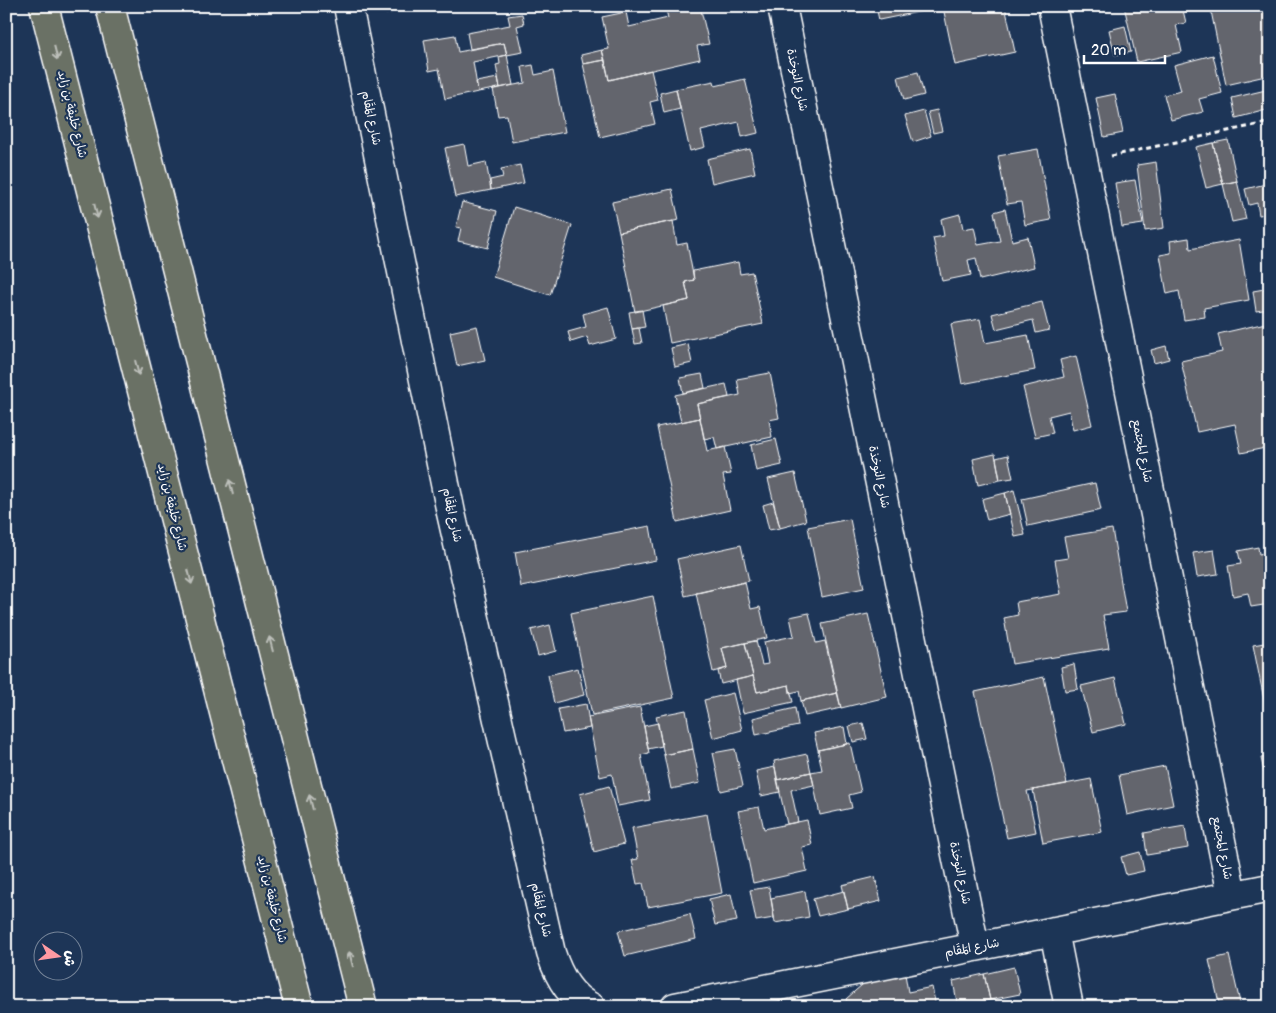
<svg xmlns="http://www.w3.org/2000/svg" width="1276" height="1013" viewBox="0 0 1276 1013" font-family="Pangolin,'Playpen Sans Arabic',sans-serif">
  <rect width="100%" height="100%" fill="#1d3557"/>
  <filter id="ink" filterUnits="userSpaceOnUse"><feTurbulence type="fractalNoise" baseFrequency=".02" numOctaves="2"/><feDisplacementMap in="SourceGraphic" scale="10" xChannelSelector="R" yChannelSelector="G"/><feConvolveMatrix kernelMatrix="1 2 1 2 8 2 1 2 1" color-interpolation-filters="sRGB"/></filter>
  <g filter="url(#ink)">
    <!-- building -->
    <path fill="#63656d" stroke="#fff" d="M384 6H407V9L386 14Z
      M665 6H700L709 44 697 46 700 59 609 80 602 50 609 49 602 17 626 12 629 27 668 18Z
      M876 6H1005L1015 52 955 65 943 7 879 20Z
      M1124 6H1182L1186 23 1176 25 1182 52 1137 62Z
      M1210 6H1270V75L1226 85Z
      M522 14 524 24 517 26 523 52 507 55 504 43 470 49 467 33 510 25 508 16Z
      M1125 26 1131 52 1115 55 1109 30Z
      M455 35 458 52 504 43 507 55 473 62 478 92 445 99 439 69 429 71 424 40Z
      M602 50 605 60 583 64 581 55Z
      M507 55 513 85 500 88 496 65 500 64 499 57Z
      M1213 55 1222 93 1199 99 1203 112 1171 120 1164 95 1181 91 1174 65Z
      M605 60 609 80 651 70 658 100 650 102 655 124 600 137 583 64Z
      M533 65 535 75 553 71 565 132 512 142 507 115 498 116 493 89 525 83 522 67Z
      M918 72 924 95 904 100 898 77Z
      M498 78 500 88 478 92 476 82Z
      M745 79 758 133 742 137 739 122 701 131 705 147 690 151 676 89 714 81 715 86Z
      M676 89 680 109 664 113 660 93Z
      M1270 89V109L1236 118 1232 98Z
      M1115 94 1123 133 1104 137 1096 98Z
      M937 110 942 131 933 133 928 112Z
      M924 111 931 136 913 142 905 116Z
      M1228 140 1237 181 1223 184 1213 143Z
      M1213 143 1223 184 1206 188 1196 147Z
      M464 144 468 166 486 162 491 190 455 197 445 148Z
      M750 149 755 173 712 183 707 159Z
      M1038 149 1051 220 1025 225 1021 202 1007 204 998 156Z
      M1156 162 1164 228 1145 231 1137 165Z
      M520 165 524 183 491 190 490 180 503 177 501 169Z
      M1135 180 1143 224 1122 227 1115 183Z
      M1237 181 1246 219 1232 222 1223 184Z
      M1270 183V231L1266 214 1259 215 1257 203 1249 205 1245 189Z
      M672 189 679 220 619 232 612 202Z
      M462 202 497 211 488 248 458 241 461 228 456 227Z
      M514 207 572 225 550 295 493 277Z
      M1005 209 1012 241 1028 237 1034 267 980 280 976 258 968 260 971 275 942 281 933 238 944 236 941 219 960 214 963 229 974 227 978 245 1000 241 994 212Z
      M673 221 677 245 687 243 694 280 685 282 689 300 635 312 619 232Z
      M1189 238 1190 249 1239 240 1249 300 1204 308 1205 317 1184 320 1179 291 1167 294 1160 255 1171 253 1170 241Z
      M738 262 740 274 752 272 763 324 670 343 663 306 689 300 685 282 694 280 693 271Z
      M1270 288V309L1256 311 1253 291Z
      M1042 302 1049 330 1036 333 1033 320 996 329 992 314Z
      M608 307 616 339 590 346 587 337 571 342 568 332 586 327 583 314Z
      M642 310 645 327 632 329 629 312Z
      M980 319 985 343 1028 335 1035 370 962 384 951 324Z
      M1270 322V447L1241 453 1235 424 1197 432 1181 361 1222 352 1218 334Z
      M477 326 485 360 457 366 450 332Z
      M639 328 642 343 635 344 632 329Z
      M688 344 692 363 675 367 671 348Z
      M1166 346 1169 359 1154 363 1151 350Z
      M1076 356 1092 425 1073 430 1069 411 1049 416 1053 433 1035 437 1023 387 1064 377 1060 360Z
      M770 373 779 418 769 420 772 437 717 449 714 437 704 439 697 404 740 395 737 379Z
      M702 374 705 388 683 393 680 378Z
      M726 384 729 397 697 404 700 418 681 422 675 395Z
      M700 418 707 451 725 447 731 474 723 475 730 510 677 522 657 427Z
      M776 439 782 465 756 471 751 445Z
      M995 454 1000 480 978 485 973 459Z
      M1008 455 1013 478 1000 480 996 458Z
      M795 473 806 521 780 528 768 479Z
      M1095 483 1101 510 1028 526 1022 499Z
      M1014 490 1025 535 1015 537 1005 493Z
      M1005 493 1010 514 987 520 982 499Z
      M773 502 780 528 769 530 763 505Z
      M850 519 864 588 822 597 808 527Z
      M650 526 656 560 521 587 515 552Z
      M1112 529 1126 612 1103 615 1109 648 1012 664 1004 618 1018 615 1016 602 1061 594 1055 560 1068 558 1064 537Z
      M741 545 749 581 685 596 677 559Z
      M1258 547 1259 554 1270 552V604L1251 607 1248 593 1233 596 1228 566 1241 564 1238 551Z
      M1214 550 1218 574 1197 577 1193 553Z
      M745 582 751 609 760 607 767 638 722 648 727 668 713 672 696 593Z
      M653 596 674 698 592 715 571 613Z
      M809 613 816 643 825 641 837 693 801 701 799 691 790 693 789 685 757 692 745 643 756 641 762 665 768 664 764 642 794 636 790 617Z
      M868 614 887 697 841 708 822 624Z
      M550 625 556 651 538 656 531 630Z
      M1270 642V729L1253 645Z
      M745 643 753 676 721 684 718 671 727 668 722 648Z
      M1074 664 1078 689 1065 691 1061 667Z
      M578 668 584 695 554 703 548 675Z
      M753 676 757 692 789 685 793 702 743 713 736 680Z
      M1044 677 1067 784 1027 791 1036 832 1007 838 975 692Z
      M1115 678 1126 724 1093 732 1081 686Z
      M733 693 742 730 713 738 704 700Z
      M837 693 841 708 805 716 801 701Z
      M586 704 590 728 563 733 558 709Z
      M640 707 649 753 641 755 650 800 618 806 612 774 600 777 588 717Z
      M795 708 798 726 756 735 753 718Z
      M686 710 693 749 664 755 656 716Z
      M658 723 662 746 648 749 644 726Z
      M863 723 867 739 853 742 849 726Z
      M844 727 847 744 818 750 814 733Z
      M850 743 861 792 849 795 852 808 820 815 811 772 822 770 818 750Z
      M693 749 700 783 671 789 664 755Z
      M735 749 743 786 721 791 713 753Z
      M807 754 811 772 777 780 774 761Z
      M1270 757V793H1269L1261 758Z
      M1165 766 1173 805 1127 815 1119 775Z
      M775 767 780 792 761 796 756 771Z
      M811 772 814 785 791 790 798 822 787 824 777 780Z
      M1091 779 1102 832 1043 843 1033 790Z
      M609 786 624 844 594 852 580 794Z
      M759 807 764 829 807 820 812 845 802 847 807 871 753 883 738 811Z
      M707 814 722 893 648 907 643 883 637 884 632 860 638 859 632 828Z
      M1185 826 1188 848 1147 855 1144 833Z
      M1140 852 1144 871 1126 875 1121 857Z
      M875 877 881 901 848 909 842 885Z
      M769 887 774 918 756 921 750 890Z
      M805 891 809 917 775 923 771 898Z
      M844 891 848 909 818 916 813 899Z
      M731 894 737 921 715 925 709 899Z
      M690 914 696 939 625 956 618 931Z
      M1229 955 1241 1007H1220L1209 960Z
      M1014 967 1020 994 990 1000 984 974Z
      M904 968 908 992 932 987 936 1007H848L846 999 871 977Z
      M984 974 990 1000 958 1007 953 981Z
      M978 1003 979 1007H960Z"/>
    <g fill="none" stroke-linecap="round" stroke-linejoin="round">
      <defs>
        <path id="minor" d="M348 6 451 513 551 953C558 975 569 997 591 1007
          M782 6 975 947
          M1052 6 1232 895
          M1054 931 1069 1007
          M675 1007 1270 888"/>
        <path id="highway" d="M44 6 299 1007
          M110 6 363 1007"/>
      </defs>
      <!-- minor casing -->
      <use href="#minor" stroke="#fff" stroke-width="31"/>
      <!-- highway casing -->
      <use href="#highway" stroke="#fff" stroke-width="31"/>
      <!-- path -->
      <path stroke="#fff" stroke-width="3" stroke-dasharray="5 4" stroke-linecap="butt" d="M1111 156 1270 122"/>
      <!-- minor -->
      <use href="#minor" stroke="#1d3557" stroke-width="28"/>
      <!-- highway -->
      <use href="#highway" stroke="#6b7165" stroke-width="28"/>
    </g>
    <!-- one-way arrows -->
    <defs><path id="oneway-shaft" d="M-6 0H5M1.5-3L5.5 0L1.5 3" fill="none" stroke-width="1.6" stroke-linecap="round" stroke-linejoin="round" transform="scale(1.25)"/></defs>
    <g stroke="#bcbfba">
      <use href="#oneway-shaft" transform="translate(56 53) rotate(76)"/>
      <use href="#oneway-shaft" transform="translate(96 211) rotate(76)"/>
      <use href="#oneway-shaft" transform="translate(137 368) rotate(76)"/>
      <use href="#oneway-shaft" transform="translate(231 487) rotate(-104)"/>
      <use href="#oneway-shaft" transform="translate(190 577) rotate(76)"/>
      <use href="#oneway-shaft" transform="translate(271 644) rotate(-104)"/>
      <use href="#oneway-shaft" transform="translate(311 802) rotate(-104)"/>
      <use href="#oneway-shaft" transform="translate(351 959) rotate(-104)"/>
    </g>
  </g>
  <g text-anchor="middle" dominant-baseline="central" stroke-width="4.5" stroke-linejoin="round" paint-order="stroke">
    <!-- street labels -->
    <g font-size="12" fill="#fff" stroke="#1d3557">
      <text transform="translate(797 80) rotate(78)">شارع النوخذة</text>
      <text transform="translate(72 114) rotate(76)">شارع خليفة بن زايد</text>
      <text transform="translate(371 118) rotate(78)">شارع المَقَام</text>
      <text transform="translate(1142 451) rotate(79)">شارع المجتمع</text>
      <text transform="translate(879 477) rotate(78)">شارع النوخذة</text>
      <text transform="translate(172 507) rotate(76)">شارع خليفة بن زايد</text>
      <text transform="translate(452 515) rotate(78)">شارع المَقَام</text>
      <text transform="translate(1222 848) rotate(79)">شارع المجتمع</text>
      <text transform="translate(960 873) rotate(78)">شارع النوخذة</text>
      <text transform="translate(272 899) rotate(76)">شارع خليفة بن زايد</text>
      <text transform="translate(541 910) rotate(77)">شارع المَقَام</text>
      <text transform="translate(972 948) rotate(-11)">شارع المَقَام</text>
    </g>
  </g>
  <!-- margin -->
  <rect width="1276" height="1013" fill="none" stroke="#1d3557" stroke-width="25"/>
  <rect x="12" y="12" width="1251" height="988" fill="none" stroke="#fff" stroke-width="2" filter="url(#ink)"/>
  <!-- north arrow -->
  <g transform="translate(58 956) rotate(103)"><circle r="24" fill="#1d3557" stroke="#77869a"/>
  <path d="M0-4L9 19L0 12L-9 19Z" fill="#ff9aa2"/>
  <text y="-8" font-size="14" font-weight="bold" text-anchor="middle" fill="#ffffff">ش</text>
  </g>
  <!-- scale -->
  <path d="M1084 55v8h81v-8" fill="none" stroke="#ffffff" stroke-width="2.5"/>
  <text x="1091" y="55" font-size="15" fill="#ffffff" stroke="#1d3557" stroke-width="4" paint-order="stroke">20 m</text>
</svg>
